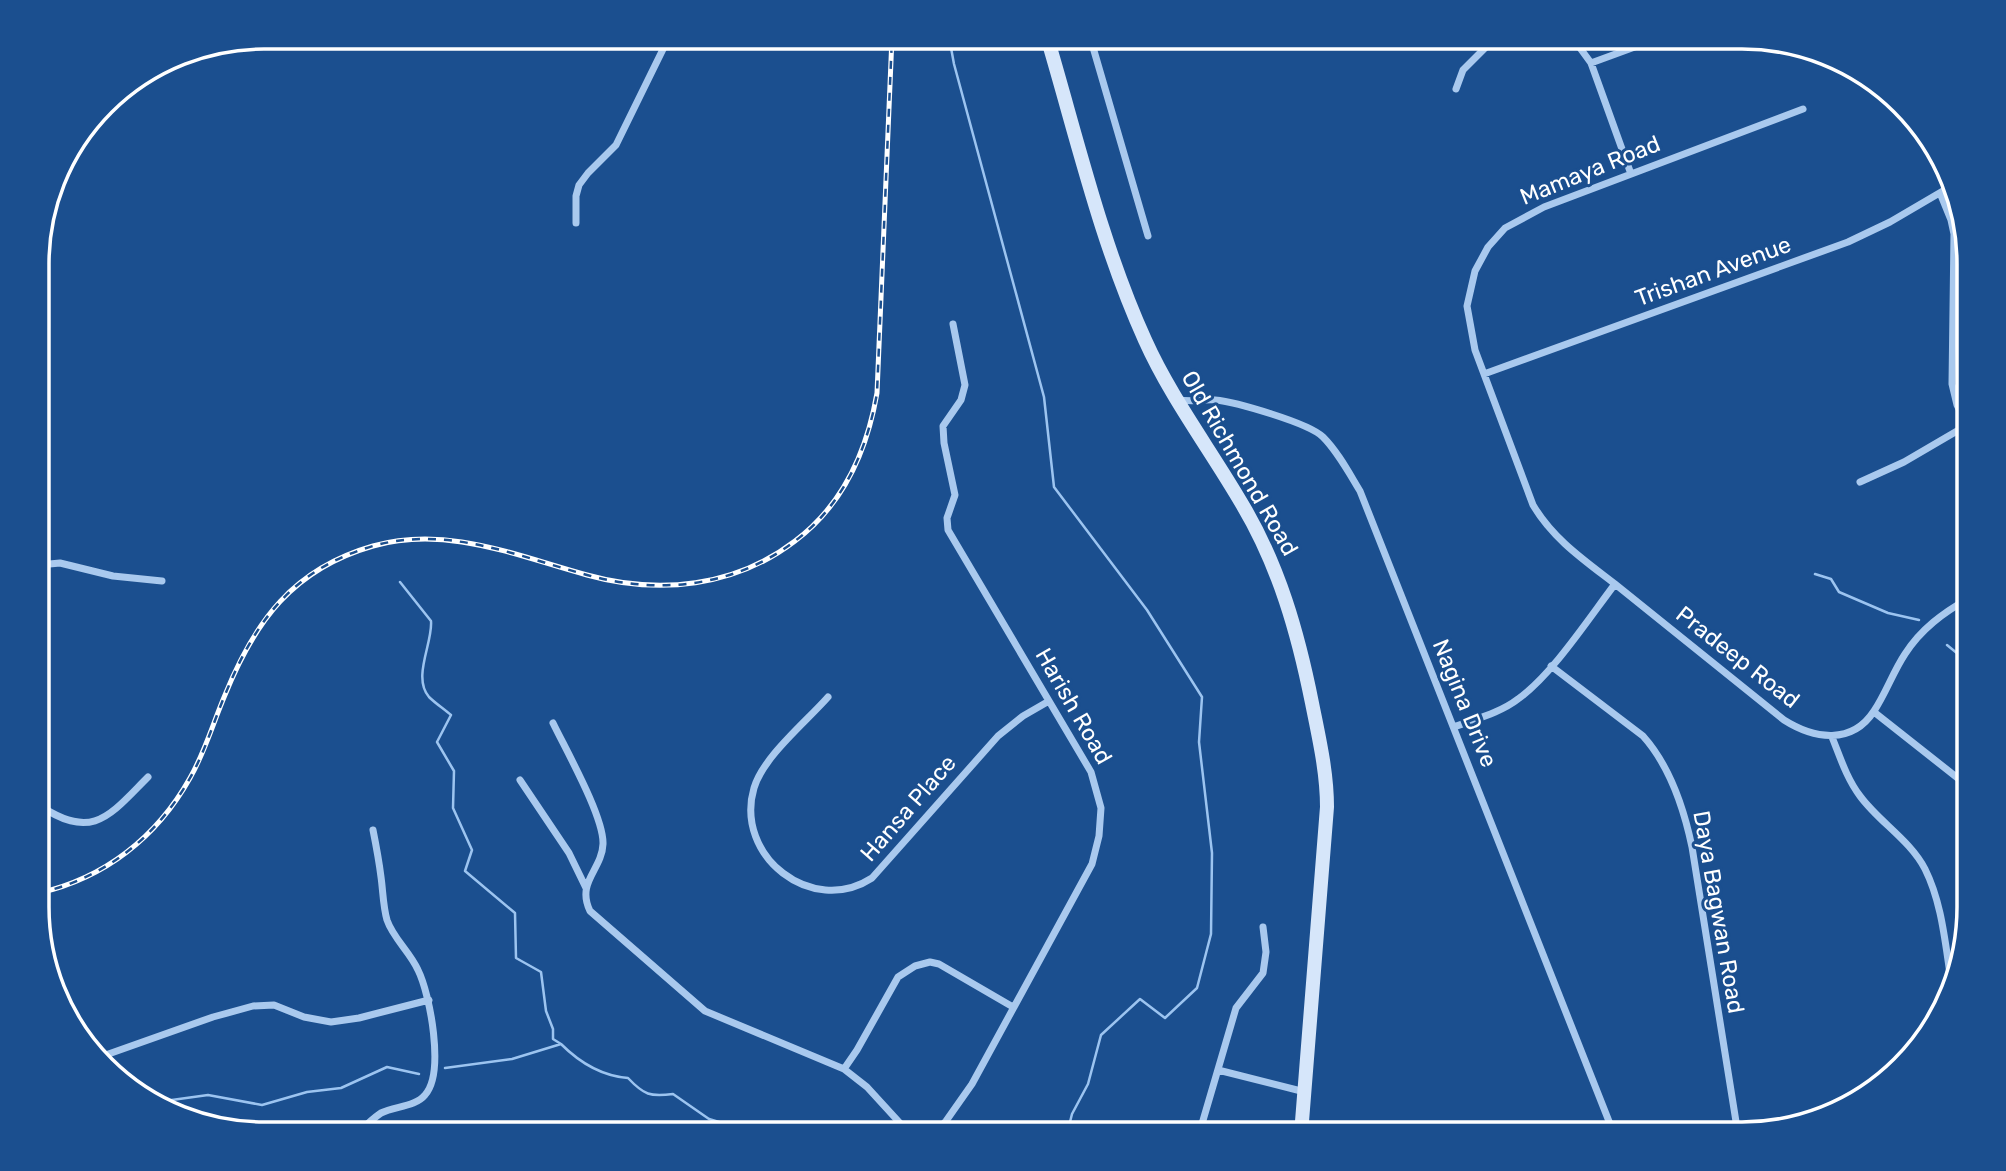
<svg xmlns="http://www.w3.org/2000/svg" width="2006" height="1171" viewBox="0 0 2006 1171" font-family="Rubik,sans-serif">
  <rect width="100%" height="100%" fill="#1b4f8f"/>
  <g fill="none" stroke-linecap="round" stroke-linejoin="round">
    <!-- stream -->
    <path stroke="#9cc4f0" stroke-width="2.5" d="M949 37 954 64 1044 397 1054 487 1147 610 1202 697 1199 742 1212 853 1211 934 1197 988 1165 1018 1140 999 1101 1035 1088 1084 1072 1114 1067 1134
      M1815 574 1831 579 1839 592 1888 613 1919 620
      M400 582 431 621C433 643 412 677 429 697 435 703 444 709 451 715L437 742 454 771 453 808 472 850 465 871 515 913 516 958 541 972 546 1011 553 1029V1039L561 1044
      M1947 645 1969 663
      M445 1068 512 1059 561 1044C580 1063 602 1076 628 1078 644 1095 650 1097 673 1094L709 1119 742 1129 747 1134
      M150 1103 208 1095 262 1105 307 1092 341 1088 387 1067 419 1074"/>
    <!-- street -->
    <path stroke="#a9c9ee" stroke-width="7" d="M1090 37 1148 236
      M1572 37 1591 63 1631 174
      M1591 63 1662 37
      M1456 89 1463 70 1496 37
      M1940 193 1951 220 1954 234 1952 384 1957 405 1967 425
      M576 223V196L579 185 588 173 616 145 669 37
      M1484 374 1848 242 1890 222 1948 188
      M1177 399C1191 403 1202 399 1215 400 1236 402 1309 423 1323 437 1338 452 1349 473 1360 491L1614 1134
      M1860 482 1904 462 1969 424
      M39 538 44 563
      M39 565 60 563 113 576 162 581
      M1615 584C1584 560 1553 539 1533 505L1475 350 1467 306 1475 271 1488 247 1505 228 1544 207 1803 109
      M1551 666 1643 736C1669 765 1684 809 1692 847L1738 1134
      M828 697C806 722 763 757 754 788 734 856 812 917 872 878L998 736 1023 716 1049 701
      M1874 712 1969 787
      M553 723C566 750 604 817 603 844 602 870 576 882 590 911L705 1011 844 1069 867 1087 910 1134
      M1454 727C1475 719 1500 713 1518 699 1552 675 1589 618 1615 584L1784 720C1814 739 1852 745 1874 711 1886 693 1893 672 1905 654 1921 629 1943 613 1969 598
      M1832 737C1840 757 1847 779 1860 796 1879 822 1910 840 1925 869 1942 903 1945 943 1951 980
      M520 780 569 853 586 888
      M39 805C93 842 110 815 148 777
      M100 1057 213 1017 253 1006 274 1005 304 1017 331 1022 359 1018 429 1000
      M844 1069 857 1050 898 977 915 966 930 962 939 964 1013 1007
      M1218 1070 1305 1092
      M357 1134C365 1126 372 1119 381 1113 395 1106 415 1107 425 1095 445 1073 430 994 418 970 410 952 393 938 387 920 383 906 383 891 381 877 379 861 376 845 373 830
      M934 1134 946 1121 972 1084 1092 864 1099 836 1101 808 1091 772 948 530 947 518 955 495 944 443 943 426 961 400 965 385 953 324
      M1199 1134 1236 1008 1263 973 1266 952 1263 927"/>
    <!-- secondary -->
    <path stroke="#d6e6fa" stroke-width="14" d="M1047 37C1077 138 1101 243 1145 340 1171 398 1210 449 1242 504 1279 566 1298 633 1312 703 1319 738 1327 772 1327 807L1301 1134"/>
    <defs>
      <path id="rail" d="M39 893C105 878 157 837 190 778 205 752 213 723 225 695 255 621 293 569 373 546 447 525 517 556 587 575 659 595 735 587 795 541 843 505 867 451 877 393L892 37"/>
    </defs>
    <!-- rail casing -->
    <use href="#rail" stroke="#fff" stroke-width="5"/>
    <!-- rail -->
    <use href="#rail" stroke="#1b4f8f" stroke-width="2.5" stroke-dasharray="8" stroke-linecap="butt"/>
  </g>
  <g text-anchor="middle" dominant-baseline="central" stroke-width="6" stroke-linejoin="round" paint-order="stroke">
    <!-- street labels -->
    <g font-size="23" fill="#fff" stroke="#1b4f8f">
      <text transform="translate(1590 170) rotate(-22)">Mamaya Road</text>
      <text transform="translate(1713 271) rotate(-20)">Trishan Avenue</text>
      <text transform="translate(1240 463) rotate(60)">Old Richmond Road</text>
      <text transform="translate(1738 657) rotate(38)">Pradeep Road</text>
      <text transform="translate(1465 703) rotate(68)">Nagina Drive</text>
      <text transform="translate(1074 706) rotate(60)">Harish Road</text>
      <text transform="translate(908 808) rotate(-49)">Hansa Place</text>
      <text transform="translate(1719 912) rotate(80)">Daya Bagwan Road</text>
    </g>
  </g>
  <!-- crop -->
  <path d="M0 0H2006V1171H0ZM264 49H1742A215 215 0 0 1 1957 264V907A215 215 0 0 1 1742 1122H264A215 215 0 0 1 49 907V264A215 215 0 0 1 264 49Z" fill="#1b4f8f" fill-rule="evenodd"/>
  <path fill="none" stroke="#fff" stroke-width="3.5" d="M264 49H1742A215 215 0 0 1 1957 264V907A215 215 0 0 1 1742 1122H264A215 215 0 0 1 49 907V264A215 215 0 0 1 264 49Z"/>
</svg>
